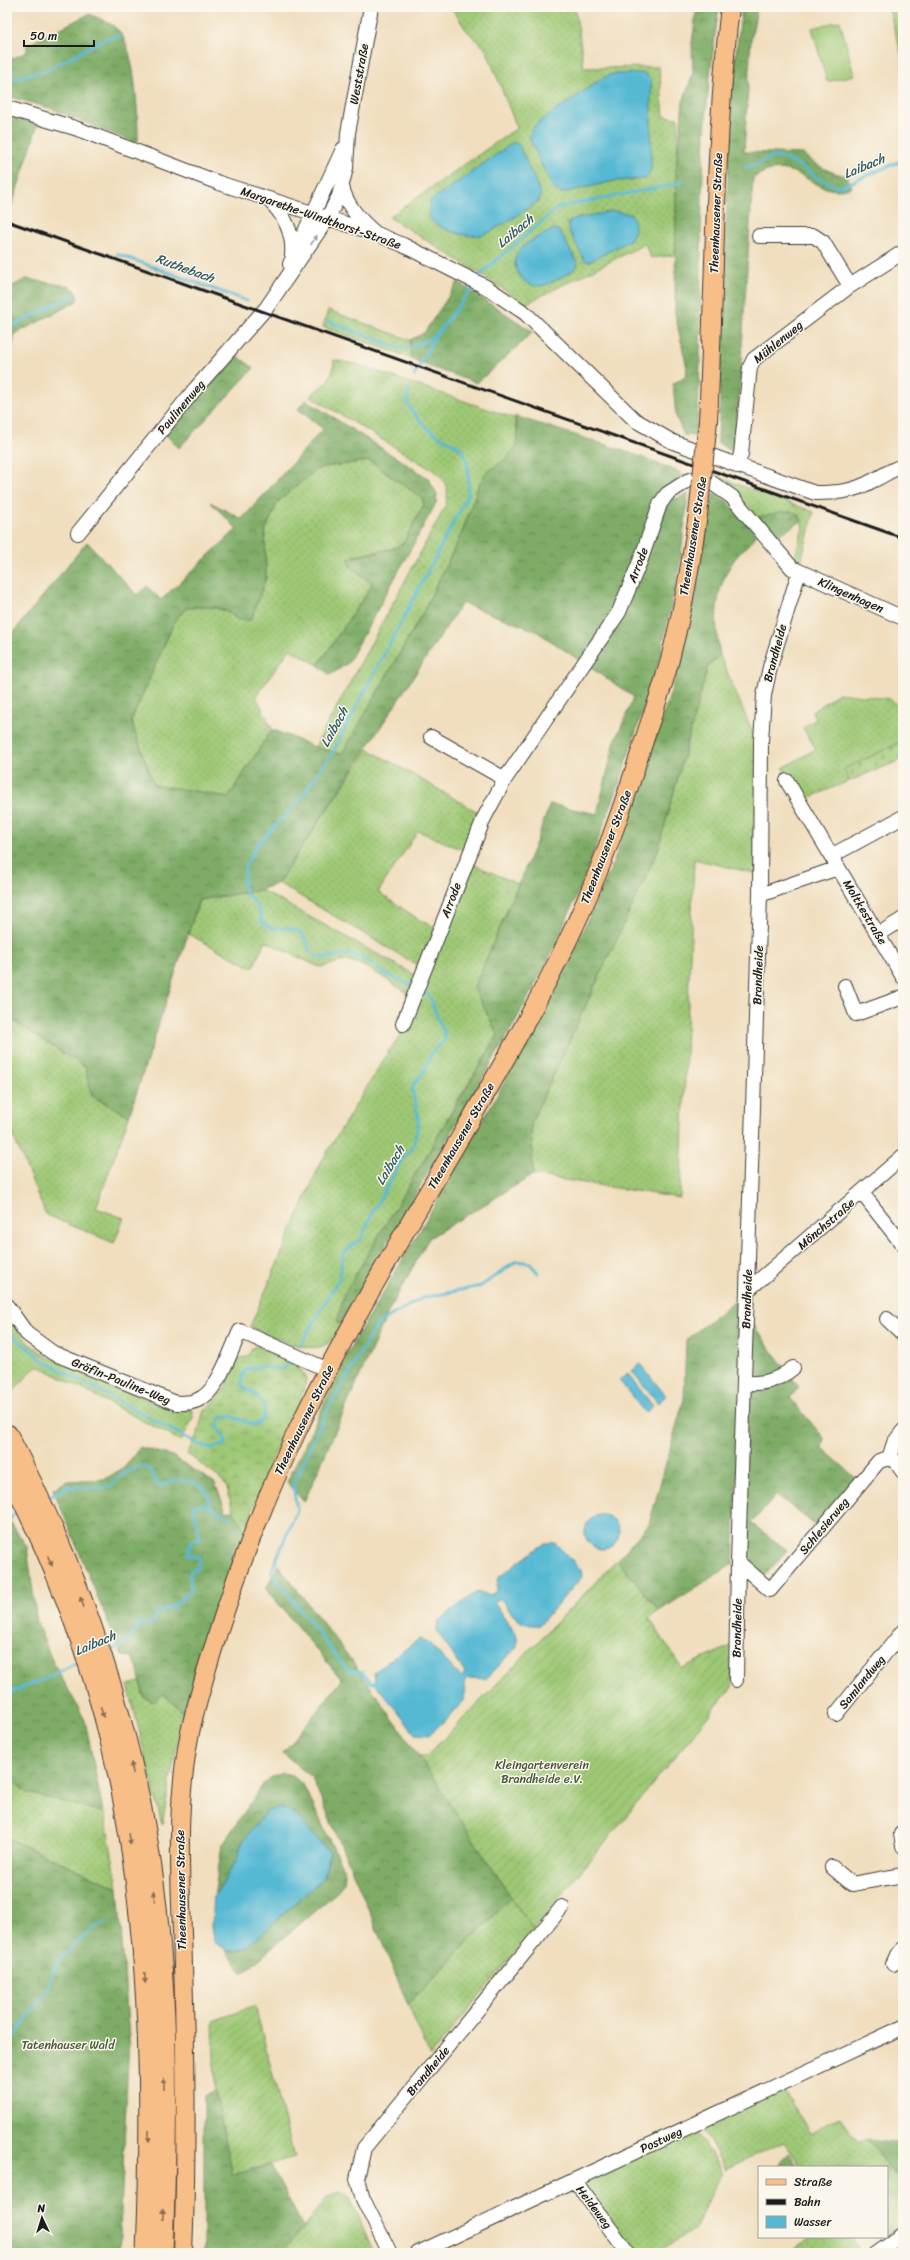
<svg xmlns="http://www.w3.org/2000/svg" width="910" height="2260" viewBox="0 0 910 2260" font-family="Sriracha,sans-serif">
  <defs>
    <pattern id="grass-dots" width="8" height="8" patternUnits="userSpaceOnUse"><rect width="8" height="8" fill="#9ec875"/><path d="M2 2h.1M6 6h.1" fill="none" stroke="#88ab65" stroke-width="1.8" stroke-linecap="round"/></pattern>
    <pattern id="forest-crowns" width="20" height="18" patternUnits="userSpaceOnUse"><rect width="20" height="18" fill="#7eac66"/><path d="M2 6a3 3 0 1 1 6 0M12 15a3 3 0 1 1 6 0" fill="none" stroke="#668b53"/></pattern>
    <pattern id="wetland-marsh" width="20" height="14" patternUnits="userSpaceOnUse"><rect width="20" height="14" fill="#9ec875"/><path d="M1 5h8M5 5V1M11 12h8M15 12V8" fill="none" stroke="#88ab65"/></pattern>
    <pattern id="cemetery-stones" width="16" height="16" patternUnits="userSpaceOnUse"><rect width="16" height="16" fill="#9ec875"/><path d="M2 7V4a2 2 0 0 1 4 0v3zM10 15v-3a2 2 0 0 1 4 0v3z" fill="#88ab65"/></pattern>
    <pattern id="garden-furrows" width="10" height="10" patternUnits="userSpaceOnUse"><rect width="10" height="10" fill="#9ec875"/><path d="M-1 1l2-2M0 10L10 0M9 11l2-2" fill="none" stroke="#88ab65"/></pattern>
  </defs>
  <rect width="100%" height="100%" fill="#fbf7ec"/>
  <filter id="ink" filterUnits="userSpaceOnUse"><feTurbulence type="fractalNoise" baseFrequency=".025" numOctaves="2"/><feDisplacementMap in="SourceGraphic" scale="8" xChannelSelector="R" yChannelSelector="G"/><feConvolveMatrix kernelMatrix="1 2 1 2 8 2 1 2 1" color-interpolation-filters="sRGB"/></filter>
  <filter id="wash" filterUnits="userSpaceOnUse"><feTurbulence type="fractalNoise" baseFrequency=".012" numOctaves="4" result="noise"/><feDisplacementMap in="SourceGraphic" scale="16" xChannelSelector="R" yChannelSelector="G"/><feGaussianBlur stdDeviation="0.9" result="paint"/><feColorMatrix in="noise" values="0 0 0 0 0 0 0 0 0 0 0 0 0 0 0 0 0 1.4 0 .05"/><feComposite in="paint" operator="in"/></filter>
  <g filter="url(#wash)">
    <rect width="100%" height="100%" fill="#f0debe"/>
    <!-- grass -->
    <path fill="url(#grass-dots)" stroke="#5d7248" fill-rule="evenodd" d="M451 7H575L584 68 659 67 664 116 678 118 675 255 651 258 645 244 525 304 490 280 389 217 517 128 486 49 467 31ZM651 81 645 179 614 181 562 193Z
      M328 310 410 340 411 358 323 327Z
      M334 360 355 364 514 418 518 434 516 446 508 457 479 484 462 533 422 614 342 755 315 747 445 507C450 492 447 480 434 471L310 396 327 382 333 371Z
      M369 461 376 464 422 498 424 504 404 542 395 548 353 556 350 566 373 584 318 665 290 649 256 696 272 729 228 798 201 792 154 785 131 721 175 620 186 608C209 607 220 604 238 620L266 578 265 531 278 502 315 470 324 467Z
      M715 476 814 512 800 565 794 561 803 528 800 515 759 520 749 506Z
      M720 655 757 743V874L694 859 680 1198 533 1175 531 1123 658 850 708 666Z
      M839 693 890 699 903 711V732L901 733 903 741 845 769 849 781 808 798 800 795 783 768 816 749 803 728 816 719 812 712Z
      M368 749 483 815 466 851 418 831 378 892 421 921 438 928 422 968 278 883Z
      M470 863 518 884 474 988 498 1035 452 1110 337 1323 340 1324C337 1330 334 1339 328 1343 309 1357 270 1335 250 1327L321 1162 389 1051 409 1023Z
      M261 890 417 976 409 994C394 985 363 961 346 961 337 961 329 967 319 967L265 941 253 968 188 934 199 900Z
      M7 1017 85 1067 92 1096 129 1116 96 1208 124 1218 114 1243 46 1215 7 1121Z
      M7 1316 28 1343 48 1357 165 1407 192 1410 193 1418 181 1441 37 1365 8 1397Z
      M140 1682 144 1698 163 1694 183 1712 162 1825 128 1685Z
      M7 1776 28 1793 103 1812 105 1815 118 1888 7 1838Z
      M511 1897 533 1930 430 2056 408 2005Z
      M782 2088 811 2134 840 2116 859 2142 867 2139 903 2185V2225L887 2236V2167H801L784 2142 725 2169 701 2126Z
      M695 2129 723 2173 714 2185 695 2229 656 2253H631L583 2187 586 2179Z
      M340 2191 346 2194 351 2200 374 2253H281L326 2199Z
      M811 2237H851L862 2253H788Z"/>
    <!-- forest -->
    <path fill="url(#forest-crowns)" stroke="#4d6441" d="M697 7H719C712 55 706 103 704 152 698 246 704 342 696 436L684 435 676 417 673 384 686 375 687 368 675 314 676 172 683 102 693 74 692 43Z
      M742 7H757L751 40 744 152 803 154C815 166 831 173 847 176L852 187C818 200 805 164 771 170 765 171 759 175 753 178L735 453 718 443 731 93Z
      M89 14C98 18 112 23 118 30 136 49 138 115 138 141L136 143 50 108 7 96V61L27 52V45Z
      M7 113 39 121 8 218 7 217Z
      M26 279 68 286 75 290 78 298 76 302 15 334 7 367V289Z
      M458 282 533 332 477 383 425 365 411 358 410 340 424 333Z
      M231 356H237L254 368 179 448 165 434Z
      M306 400 428 478 437 494 436 503 348 663 330 675 318 665 373 584 350 566 349 558 395 548 404 542 424 504 422 498 369 461 324 467 315 470 278 502 265 531 266 578 251 620H238C220 604 209 607 186 608L175 620 131 721 154 785 201 792 228 798 272 729 315 747 342 754 422 614 462 533 479 484 485 474 508 457 516 446 518 434 515 416 628 452 679 472 682 476 668 489 675 499 688 494 679 570 660 657 616 793 575 900 547 962 509 1033 340 1324 337 1323 344 1294 498 1035 474 988 535 845 550 804 597 814 615 741 634 697 536 631 462 603 278 883 261 890 199 900 129 1116 92 1096 85 1067 7 1017V640L87 542 137 595 147 586 161 600 237 529 210 502 242 519 323 429 298 409Z
      M714 493 728 502 757 535C749 544 741 551 734 560 714 589 714 622 720 655L708 666 658 850 531 1123 533 1175 429 1238 389 1310 304 1502 287 1482 352 1345 422 1227 529 1039 573 952 611 869 633 809 675 679 693 603 707 519Z
      M781 512C791 512 798 510 802 521L773 538 759 520V517Z
      M732 1303H743L733 1564 659 1611 617 1560 649 1524 684 1399 686 1340Z
      M751 1322 799 1387 790 1398 824 1438 822 1448 857 1479 817 1527 777 1495 751 1523 787 1550 763 1578 741 1557Z
      M140 1447 172 1456 215 1483 226 1512 233 1510 245 1530 183 1712 163 1694 154 1702 144 1698 137 1666 133 1657 122 1656 53 1489 67 1481 105 1479 125 1467Z
      M7 1517 27 1547 37 1622 51 1658 85 1720 103 1812 28 1793 7 1776Z
      M278 1565 355 1665 419 1756 511 1897 408 2005 357 1882 312 1778 283 1753 342 1680 266 1589Z
      M282 1773 292 1775 304 1786 345 1873 344 1882 338 1891 243 1973 226 1951 236 1952 323 1878 330 1853 294 1813 242 1842 237 1859 214 1897 222 1845 264 1783 272 1777Z
      M7 1838 118 1888 129 2039 119 2253H7Z
      M215 2090 233 2175 271 2165 303 2227 281 2253H204V2098Z
      M867 2139 903 2143V2185Z
      M788 2152 798 2167H778L782 2158Z"/>
    <!-- wetland -->
    <path fill="url(#wetland-marsh)" stroke="#5d7248" d="M257 1346 294 1362 303 1373 306 1380 300 1400 270 1463 245 1530 233 1510 227 1488 222 1480 187 1454 198 1433 204 1409 207 1410 224 1390 238 1359 248 1356 253 1347Z"/>
    <!-- cemetery -->
    <path fill="url(#cemetery-stones)" stroke="#5d7248" d="M903 741V759L849 781 844 769Z"/>
    <!-- garden -->
    <path fill="url(#garden-furrows)" stroke="#5d7248" d="M617 1560 659 1611 649 1618 682 1668 733 1645 732 1687 533 1930 419 1756H427Z
      M255 2006 294 2157 233 2175 215 2090 213 2021Z"/>
    <!-- pitch -->
    <path fill="#9ec875" stroke="#5d7248" d="M898 7H903V61L889 9Z
      M840 21 854 75 827 82 812 28Z"/>
    <!-- water -->
    <path fill="#56b9d4" stroke="#396a78" d="M645 73 651 81V170L645 179 614 181 562 193 553 189 529 137 535 125 604 77 613 74Z
      M514 142 519 145 541 194 538 202C527 209 492 233 482 235 465 238 439 230 428 217L430 201Z
      M613 211 631 214C637 223 636 232 630 240L591 261H585L569 231 568 223 573 219Z
      M554 229 559 230 578 264C575 271 568 273 562 277 554 281 545 287 535 286 518 283 508 260 521 248 529 240 544 235 554 229Z
      M640 1364 666 1396 658 1403 632 1371Z
      M628 1374 653 1406 645 1413 619 1380Z
      M585 1532a17 17 0 1 1 34 0a17 17 0 1 1-34 0Z
      M545 1543H555L581 1569 582 1577 539 1625C518 1627 512 1613 500 1598L494 1602 517 1636V1647L486 1679 468 1678 464 1682C473 1701 442 1722 429 1735L415 1734 375 1683 374 1672 419 1639 428 1642 461 1677 465 1673 437 1631 438 1621 475 1593 481 1592 490 1596 496 1591 499 1577Z
      M280 1807 294 1813 330 1853 323 1878 248 1946C233 1954 227 1952 214 1941L212 1926 214 1897 237 1859 242 1842 267 1811Z"/>
    <g fill="none" stroke-linecap="round" stroke-linejoin="round">
      <!-- stream -->
      <path stroke="#56b9d4" stroke-width="3" d="M7 81 49 69 105 39 120 36
        M745 167C760 168 764 156 777 157 800 160 817 183 840 187L903 160
        M117 254 247 301
        M478 280 483 272 559 207 676 184 683 180
        M328 321 399 348 412 347 433 337
        M7 329 74 295
        M414 376 435 336 474 286
        M409 388 407 403C415 416 427 430 441 437 450 443 460 444 465 455 470 467 468 482 468 495L334 750 297 803 256 846 245 867 243 885 245 892 257 905 263 923C277 934 285 924 298 931 308 936 305 950 315 956 326 962 342 951 354 955 365 958 375 966 383 972 392 978 402 981 412 985
        M7 1331 44 1361 200 1445 213 1448 226 1444 224 1436 217 1427 221 1417 231 1416 254 1425C269 1418 266 1405 255 1394 251 1391 245 1390 242 1385 238 1358 269 1369 282 1369L290 1363
        M301 1344 340 1277 343 1253 361 1239 371 1215 402 1160 413 1147 419 1121 412 1087 425 1070 432 1052 445 1040C446 1030 441 1028 438 1020 432 1007 436 999 422 990
        M46 1499 67 1487 105 1488 114 1483 120 1475 142 1466 151 1470 157 1484 161 1485C168 1484 172 1480 179 1480 192 1480 216 1489 207 1505H193L200 1539 192 1541 188 1551 189 1555 198 1556 199 1566 197 1569 190 1571 191 1591 172 1607 157 1612 154 1622 150 1624H137L136 1631 121 1646 108 1651
        M207 1505 229 1518
        M7 1524 13 1515 21 1511
        M375 1683H371L362 1672 347 1670 271 1572 297 1510 293 1485 327 1411 378 1323 422 1298 481 1286 517 1261 530 1263 538 1273
        M7 1694 47 1678 80 1661
        M7 2047 46 1992 52 1974 61 1958 93 1928 105 1922"/>
    </g>
  </g>
  <g filter="url(#ink)">
    <g fill="none" stroke-linecap="round" stroke-linejoin="round">
      <defs>
        <path id="minor" d="M7 108 75 128 219 183 377 234 403 245 486 287 525 313 635 420 673 442 815 493C836 493 853 492 872 481 883 476 892 469 903 466
          M342 187C347 206 359 219 374 232
          M270 201C285 216 294 233 292 255
          M759 236H814L823 242 850 286
          M290 264 343 149
          M737 466 741 454 750 367 754 359 850 286 903 252
          M78 533 196 388 267 307 327 219 339 196 346 168 348 133 371 7
          M431 737 505 779
          M787 781 903 977
          M831 856 903 817
          M760 895 838 868
          M879 934 903 919
          M845 986 856 1014 903 997
          M403 1024 484 818 505 779 619 612 641 559 660 504 667 494 687 481 698 478 709 481 732 497 792 568 903 618
          M862 1193 903 1245
          M748 1290 903 1156
          M7 1306 27 1334 53 1353 176 1403C186 1403 195 1403 203 1397 219 1387 232 1348 240 1331L328 1370
          M887 1319 903 1334
          M745 1383C764 1384 777 1381 793 1368
          M889 1458 894 1443 903 1431
          M889 1458 896 1462 903 1472
          M738 1562 770 1590 879 1461 889 1458
          M736 1680 738 1562 760 895 761 741 764 695 770 667 799 572
          M836 1714 903 1631
          M901 1834 903 1846
          M832 1867 852 1884 903 1875
          M893 1964 897 1955 903 1949
          M574 2180 628 2253
          M390 2253 363 2199 357 2179 364 2148 562 1907
          M418 2253 903 2027
          M876 2253 903 2234"/>
        <path id="major" d="M708 421C715 283 714 145 730 7
          M183 2253C187 2157 186 2061 183 1965 181 1882 173 1797 194 1715 220 1617 255 1519 299 1427 379 1260 487 1107 568 940 601 872 625 802 647 731 656 705 666 678 672 651 684 606 691 560 698 515"/>
        <path id="highway" d="M7 1435C78 1570 129 1716 151 1868 169 1994 167 2125 162 2253
          M7 1468C63 1575 105 1693 126 1812 151 1957 153 2106 147 2253"/>
      </defs>
      <!-- minor casing -->
      <use href="#minor" stroke="#3c3934" stroke-width="16"/>
      <!-- major casing -->
      <use href="#major" stroke="#3c3934" stroke-width="20"/>
      <!-- highway casing -->
      <use href="#highway" stroke="#3c3934" stroke-width="23"/>
      <!-- minor -->
      <use href="#minor" stroke="#fff" stroke-width="14"/>
      <!-- major -->
      <use href="#major" stroke="#f7be88" stroke-width="18"/>
      <!-- highway -->
      <use href="#highway" stroke="#f7be88" stroke-width="21"/>
      <!-- rail -->
      <path stroke="#1c1c1c" stroke-width="3" d="M7 221 903 538"/>
      <defs>
        <path id="major-bridge" d="M698 515 708 421"/>
      </defs>
      <!-- major-bridge casing -->
      <use href="#major-bridge" stroke="#3c3934" stroke-width="20" stroke-linecap="butt"/>
      <!-- major-bridge -->
      <use href="#major-bridge" stroke="#f7be88" stroke-width="18"/>
    </g>
    <!-- one-way arrows -->
    <defs><path id="oneway-solid" d="M-6-.8H1V-3.2L6.5 0L1 3.2V.8H-6Z"/></defs>
    <use fill="#999" href="#oneway-solid" transform="translate(314 240) rotate(-56)"/>
    <g fill="#8a6d52">
      <use href="#oneway-solid" transform="translate(50 1561) rotate(67)"/>
      <use href="#oneway-solid" transform="translate(82 1602) rotate(-110)"/>
      <use href="#oneway-solid" transform="translate(102 1712) rotate(75)"/>
      <use href="#oneway-solid" transform="translate(132 1768) rotate(-102)"/>
      <use href="#oneway-solid" transform="translate(130 1839) rotate(81)"/>
      <use href="#oneway-solid" transform="translate(154 1896) rotate(-97)"/>
      <use href="#oneway-solid" transform="translate(145 1978) rotate(87)"/>
      <use href="#oneway-solid" transform="translate(164 2084) rotate(-91)"/>
      <use href="#oneway-solid" transform="translate(149 2136) rotate(90)"/>
      <use href="#oneway-solid" transform="translate(163 2214) rotate(-89)"/>
    </g>
  </g>
  <g text-anchor="middle" dominant-baseline="central" stroke-width="3" stroke-linejoin="round" paint-order="stroke">
    <!-- street labels -->
    <g font-size="12" fill="#1c1c1c" stroke="#fbf7ec">
      <text transform="translate(359 74) rotate(-80)">Weststraße</text>
      <text transform="translate(716 213) rotate(-88)">Theenhausener Straße</text>
      <text transform="translate(321 218) rotate(19)">Margarethe-Windthorst-Straße</text>
      <text transform="translate(778 342) rotate(-39)">Mühlenweg</text>
      <text transform="translate(181 407) rotate(-50)">Paulinenweg</text>
      <text transform="translate(693 536) rotate(-81)">Theenhausener Straße</text>
      <text transform="translate(638 565) rotate(-69)">Arrode</text>
      <text transform="translate(851 595) rotate(24)">Klingenhagen</text>
      <text transform="translate(775 653) rotate(-75)">Brandheide</text>
      <text transform="translate(606 847) rotate(-69)">Theenhausener Straße</text>
      <text transform="translate(451 900) rotate(-69)">Arrode</text>
      <text transform="translate(865 912) rotate(59)">Moltkestraße</text>
      <text transform="translate(758 975) rotate(-88)">Brandheide</text>
      <text transform="translate(461 1136) rotate(-60)">Theenhausener Straße</text>
      <text transform="translate(826 1224) rotate(-41)">Mönchstraße</text>
      <text transform="translate(747 1299) rotate(-88)">Brandheide</text>
      <text transform="translate(121 1381) rotate(22)">Gräfin-Pauline-Weg</text>
      <text transform="translate(304 1420) rotate(-64)">Theenhausener Straße</text>
      <text transform="translate(824 1526) rotate(-50)">Schlesierweg</text>
      <text transform="translate(737 1628) rotate(-89)">Brandheide</text>
      <text transform="translate(862 1682) rotate(-51)">Samlandweg</text>
      <text transform="translate(181 1890) rotate(-91)">Theenhausener Straße</text>
      <text transform="translate(428 2071) rotate(-50)">Brandheide</text>
      <text transform="translate(661 2140) rotate(-25)">Postweg</text>
      <text transform="translate(594 2207) rotate(53)">Heideweg</text>
    </g>
    <!-- park labels -->
    <g font-size="12" fill="#4a583b" stroke="#fbf7ec">
      <text x="542" y="1765">Kleingartenverein<tspan x="542" dy="14">Brandheide e.V.</tspan></text>
      <text x="68" y="2045">Tatenhauser Wald</text>
    </g>
    <!-- water labels -->
    <g font-size="13" font-style="italic" fill="#335b66" stroke="#fbf7ec">
      <text transform="translate(864 166) rotate(-23)">Laibach</text>
      <text transform="translate(515 231) rotate(-40)">Laibach</text>
      <text transform="translate(185 268) rotate(20)">Ruthebach</text>
      <text transform="translate(334 727) rotate(-61)">Laibach</text>
      <text transform="translate(390 1165) rotate(-59)">Laibach</text>
      <text transform="translate(95 1643) rotate(-23)">Laibach</text>
    </g>
  </g>
  <!-- margin -->
  <rect width="910" height="2260" fill="none" stroke="#fbf7ec" stroke-width="24"/>
  <!-- legend -->
  <rect x="758" y="2166" width="130" height="72" fill="#fbf7ec" stroke="#a29f99"/>
  <rect x="766" y="2179" width="20" height="6" fill="#f7be88" stroke="#a29f99"/>
  <text x="794" y="2186" font-size="12" fill="#1c1c1c">Straße</text>
  <rect x="766" y="2199" width="20" height="6" fill="#1c1c1c" stroke="#a29f99"/>
  <text x="794" y="2206" font-size="12" fill="#1c1c1c">Bahn</text>
  <rect x="766" y="2216" width="20" height="12" fill="#56b9d4" stroke="#a29f99"/>
  <text x="794" y="2226" font-size="12" fill="#1c1c1c">Wasser</text>
  <!-- north arrow -->
  <g transform="translate(42 2218) rotate(356)" stroke="#fbf7ec" stroke-width="3" paint-order="stroke">
  <path d="M0-3L7 15L0 10L-7 15Z" fill="#1c1c1c"/>
  <text y="-6" font-size="11" font-weight="bold" text-anchor="middle" fill="#1c1c1c">N</text>
  </g>
  <!-- scale -->
  <path d="M24 40v6h70v-6" fill="none" stroke="#1c1c1c" stroke-width="2"/>
  <text x="30" y="40" font-size="12" fill="#1c1c1c" stroke="#fbf7ec" stroke-width="3" paint-order="stroke">50 m</text>
</svg>
